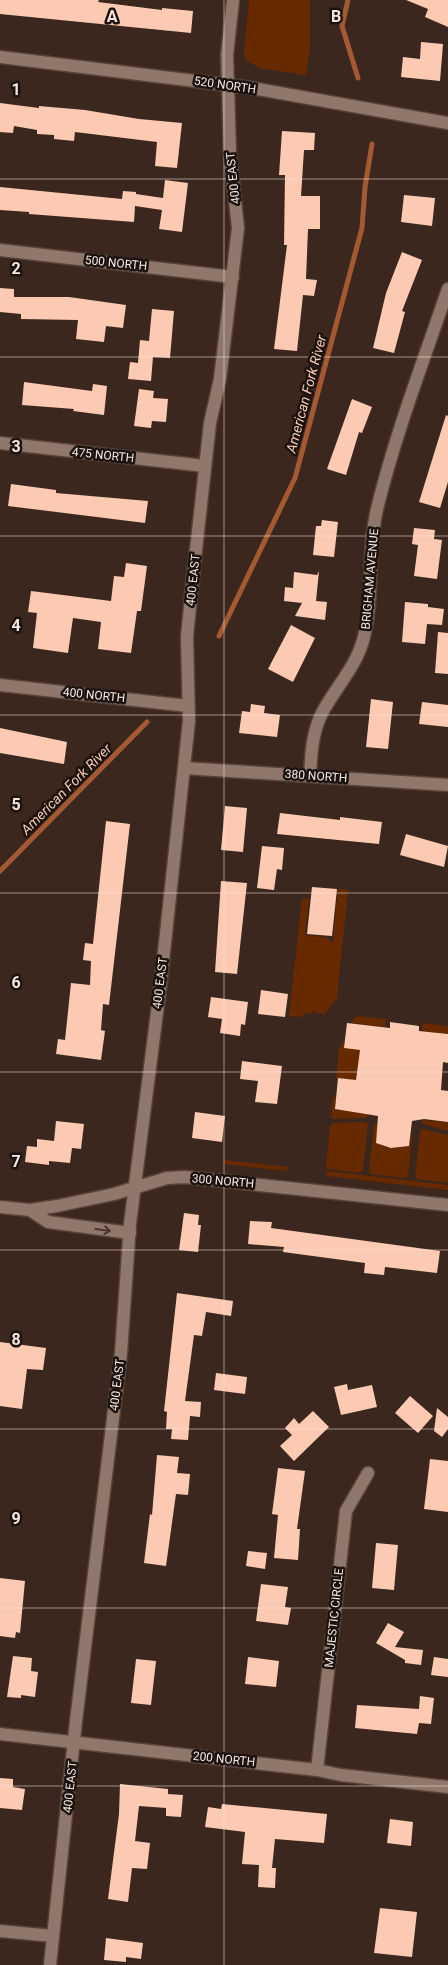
<svg xmlns="http://www.w3.org/2000/svg" width="448" height="1965" viewBox="0 0 448 1965" font-family="Roboto,sans-serif">
  <rect width="100%" height="100%" fill="#3b271d"/>
  <!-- green -->
  <path fill="#672900" d="M249 0H310V49L306 75 259 68 246 60 244 52Z
    M338 889 348 890 337 998 324 1015 312 1011 311 1014 305 1013 301 1017 289 1016 302 898 309 899 305 935 329 938V941L333 942Z
    M356 1016 386 1019 385 1027 351 1023Z
    M423 1023 448 1026V1034L422 1031Z
    M345 1040 360 1050 356 1080 336 1078 339 1048Z
    M336 1096 335 1109 370 1113 365 1118 333 1119 331 1116 333 1098Z
    M421 1120 448 1122V1131L423 1124Z
    M365 1122 368 1124 363 1170 359 1173 328 1169 326 1166 330 1126 333 1123Z
    M378 1123 376 1143 391 1148 409 1146 410 1135 412 1137 408 1175 405 1178 371 1174 369 1171 374 1125Z
    M423 1129 448 1135V1183L417 1179 415 1176 420 1131Z
    M224 1160 289 1167 288 1169 286 1171 223 1164Z
    M327 1171 448 1185V1190L326 1176Z"/>
  <g fill="none" stroke-linecap="round" stroke-linejoin="round">
    <!-- stream -->
    <path stroke="#a35a33" stroke-width="5" d="M348 0 342 26 358 78
      M219 636 295 478 362 228 365 187 372 144
      M0 871 147 722"/>
  </g>
  <!-- building -->
  <path fill="#fccab2" d="M0 0H99L98 2 162 10V8L193 11 191 33 0 14Z
    M406 0H448V27L425 17 428 9Z
    M421 42 443 44 440 81 401 77 403 57 420 59Z
    M0 103 39 108V106L85 110 139 119 182 123 177 168 155 166 157 142 75 132 74 141 54 139V135L37 134V130L14 126 13 133 0 132Z
    M282 131 315 133 314 150H304L301 196H320V229H308L306 279 317 280 314 296 303 295 297 351 274 349 287 245H284L285 175H279Z
    M165 180 188 183 182 232 159 229 162 210 135 206 134 222 29 214V212L0 210V187L122 199 123 191 136 192V194L163 198Z
    M404 195 435 198 432 226 401 222Z
    M402 252 422 260 402 311 405 312 394 353 373 348 386 293Z
    M0 288 14 289V297H69L126 305 123 328 106 326 104 342 76 339 78 320 21 319V314L0 312Z
    M152 309 174 311 170 358 153 357 151 381 128 379 130 362 138 363 140 340 149 341Z
    M24 382 92 391 93 384 107 386 104 415 73 411 74 409 22 405Z
    M139 389 154 391 153 398 168 399 166 422 152 421 151 428 134 426Z
    M352 399 372 407 362 433 359 432 346 475 327 469Z
    M446 415 448 416V482L440 508 419 502Z
    M11 484 56 490V493L148 501 145 523 8 506Z
    M322 520 338 522 334 557 313 555 316 526H321Z
    M414 528 435 530 434 539 442 540 437 579 414 576 418 545 412 544Z
    M126 563 147 566 141 611H137L131 653 98 649 101 622 73 618 68 653 33 648 37 613 28 612 31 591 111 601 114 576 124 577Z
    M319 571 316 601 327 602 325 620 295 616 302 603 284 601 285 587 293 588 294 572 317 575Z
    M405 602 428 604V607L444 609 442 625 427 624 425 644 402 642Z
    M291 625 315 638 293 682 268 669Z
    M438 632 448 633V674L435 673Z
    M371 699 393 702 388 749 366 747Z
    M422 702 448 705V727L419 724Z
    M251 704 265 706 264 713 280 715 277 737 239 733 242 711 250 712Z
    M0 728 67 742 64 764 0 753Z
    M225 806 247 808 243 852 221 850Z
    M280 813 340 820V817L382 822 379 844 277 834Z
    M106 821 130 824 109 1005 103 1004 101 1030 105 1031 101 1060 56 1054 58 1039 65 1040 71 983 90 985 91 961 83 960 85 943 93 944Z
    M406 834 448 846 444 867 400 855Z
    M262 846 284 848 282 870 277 869 274 890 257 888Z
    M221 881 247 883 237 974 215 972Z
    M312 887 337 889 332 936 307 934Z
    M261 990 288 994 285 1017 258 1014Z
    M211 997 248 1002 245 1025 241 1024 240 1036 220 1033 222 1019 208 1017Z
    M390 1022 419 1026V1031L448 1034V1063L443 1062 441 1090 448 1091V1122L424 1119 412 1121 409 1146 391 1148 376 1143 378 1116 335 1109 338 1078 356 1080 360 1050 344 1048 347 1023 390 1028Z
    M242 1061 282 1066 277 1104 255 1102 258 1081 240 1079Z
    M195 1112 225 1116 222 1142 192 1138Z
    M56 1121 84 1124 81 1149 72 1148 70 1163 49 1161V1165L25 1162 27 1146 37 1147V1139L54 1141Z
    M184 1213 199 1215 198 1225H201L198 1252 179 1250Z
    M250 1221 272 1222 271 1228 440 1251 437 1273 385 1267 384 1275 364 1273 365 1263 283 1252 284 1247 248 1244Z
    M177 1293 233 1301 231 1316 206 1312 202 1336 194 1335 185 1401 201 1402 200 1417 190 1416 188 1440 171 1439 172 1429H166L167 1412 164 1411Z
    M0 1342 46 1348 43 1370 27 1369 22 1409 0 1406Z
    M216 1373 247 1377 245 1394 214 1390Z
    M347 1384 348 1390 372 1385 377 1407 341 1415 334 1387Z
    M410 1396 433 1416 418 1433 395 1413Z
    M437 1408 448 1417V1429L442 1437 434 1431Z
    M313 1411 329 1427 294 1461 280 1446 292 1435 285 1428 294 1418 299 1424Z
    M157 1455 179 1457 177 1473 190 1474 188 1495 176 1494 166 1566 144 1563 150 1514 152 1515Z
    M430 1459 448 1461V1512L424 1509Z
    M278 1468 305 1471 297 1529H300L298 1560 274 1558 278 1515 272 1514Z
    M376 1543 398 1545 394 1590 372 1588Z
    M248 1551 267 1553 265 1569 246 1566Z
    M0 1578 25 1581 20 1633 16 1632 15 1638 0 1636Z
    M261 1584 288 1587 285 1607 291 1608 288 1625 256 1621Z
    M388 1623 404 1632 395 1647 423 1650 421 1665 405 1663V1660L376 1643Z
    M13 1656 32 1658 31 1671 38 1672 35 1697 21 1695V1698L7 1697Z
    M248 1657 279 1661 276 1687 245 1684Z
    M434 1657 448 1659V1677L431 1675Z
    M136 1659 156 1661 151 1705 131 1703Z
    M420 1696 434 1698 431 1724 419 1723 417 1734 355 1728 357 1705 419 1709Z
    M0 1778 13 1779V1787L25 1789 22 1810 0 1808Z
    M120 1784 168 1789V1794L183 1795 181 1817 166 1816V1808L139 1806 135 1841 150 1843 147 1869 132 1868 128 1902 108 1899 119 1814Z
    M222 1804 327 1814 324 1843 275 1839 272 1868H276L275 1888 258 1887 259 1865 242 1864 245 1832 205 1827 208 1807 221 1809Z
    M390 1819 413 1822 411 1846 387 1843Z
    M380 1908 417 1912 412 1957 374 1953Z
    M106 1938 143 1943 141 1959 126 1957V1962L104 1960Z"/>
  <g fill="none" stroke-linecap="round" stroke-linejoin="round">
    <defs>
      <path id="street" d="M0 57 252 88 448 123
        M0 250 233 277
        M0 443 205 466
        M0 685 188 706
        M184 768 448 785
        M310 776C311 755 312 733 322 713 335 688 357 666 364 637 374 596 367 552 377 509 395 435 423 362 448 289
        M0 1734 317 1770 341 1775 448 1787
        M317 1770 346 1511 368 1473
        M0 1931 53 1936
        M50 1965 76 1721 121 1353 130 1224 160 989 189 721 187 637 192 586 210 423 220 379 238 228 230 153 227 55 233 0"/>
      <path id="secondary" d="M0 1207 30 1210 57 1206 114 1194 167 1178 185 1177 448 1205
        M30 1210 48 1222 130 1233"/>
    </defs>
    <!-- street casing -->
    <use href="#street" stroke="#55433a" stroke-width="15"/>
    <!-- secondary casing -->
    <use href="#secondary" stroke="#55433a" stroke-width="15"/>
    <!-- street -->
    <use href="#street" stroke="#90776b" stroke-width="12"/>
    <!-- secondary -->
    <use href="#secondary" stroke="#90776b" stroke-width="12"/>
  </g>
  <!-- one-way arrows -->
  <defs><path id="oneway-shaft" d="M-6 0H5M1.5-3L5.5 0L1.5 3" fill="none" stroke-width="1.6" stroke-linecap="round" stroke-linejoin="round" transform="scale(1.25)"/></defs>
  <use stroke="#45352f" href="#oneway-shaft" transform="translate(103 1230) rotate(8)"/>
  <!-- grid -->
  <path fill="none" stroke="#f5e6e0" stroke-width="1" stroke-opacity="0.55" d="M224 0V1965M0 179H448M0 357H448M0 536H448M0 715H448M0 893H448M0 1072H448M0 1250H448M0 1429H448M0 1608H448M0 1786H448"/>
  <g text-anchor="middle" dominant-baseline="central" stroke-width="5" stroke-linejoin="round" paint-order="stroke">
    <!-- street labels -->
    <g font-size="12" fill="#f5e6e0" stroke="#1c120e">
      <text transform="translate(225 85) rotate(8)">520 NORTH</text>
      <text transform="translate(233 178) rotate(-96)">400 EAST</text>
      <text transform="translate(116 263) rotate(6)">500 NORTH</text>
      <text transform="translate(103 455) rotate(6)">475 NORTH</text>
      <text transform="translate(370 579) rotate(-85)">BRIGHAM AVENUE</text>
      <text transform="translate(193 580) rotate(-84)">400 EAST</text>
      <text transform="translate(94 695) rotate(6)">400 NORTH</text>
      <text transform="translate(316 776) rotate(4)">380 NORTH</text>
      <text transform="translate(160 983) rotate(-83)">400 EAST</text>
      <text transform="translate(223 1181) rotate(5)">300 NORTH</text>
      <text transform="translate(117 1385) rotate(-83)">400 EAST</text>
      <text transform="translate(334 1618) rotate(-84)">MAJESTIC CIRCLE</text>
      <text transform="translate(224 1759) rotate(6)">200 NORTH</text>
      <text transform="translate(70 1787) rotate(-84)">400 EAST</text>
    </g>
    <!-- water labels -->
    <g font-size="14" font-style="italic" fill="#f5cab6" stroke="#1c120e">
      <text transform="translate(306 394) rotate(-75)">American Fork River</text>
      <text transform="translate(66 789) rotate(-45)">American Fork River</text>
    </g>
  </g>
  <g font-size="16" text-anchor="middle" font-weight="bold" fill="#f5e6e0" stroke="#1c120e" stroke-width="5" stroke-linejoin="round" paint-order="stroke">
    <text x="112" y="22">A</text>
    <text x="336" y="22">B</text>
    <text x="16" y="95">1</text>
    <text x="16" y="274">2</text>
    <text x="16" y="452">3</text>
    <text x="16" y="631">4</text>
    <text x="16" y="810">5</text>
    <text x="16" y="988">6</text>
    <text x="16" y="1167">7</text>
    <text x="16" y="1345">8</text>
    <text x="16" y="1524">9</text>
  </g>
</svg>
